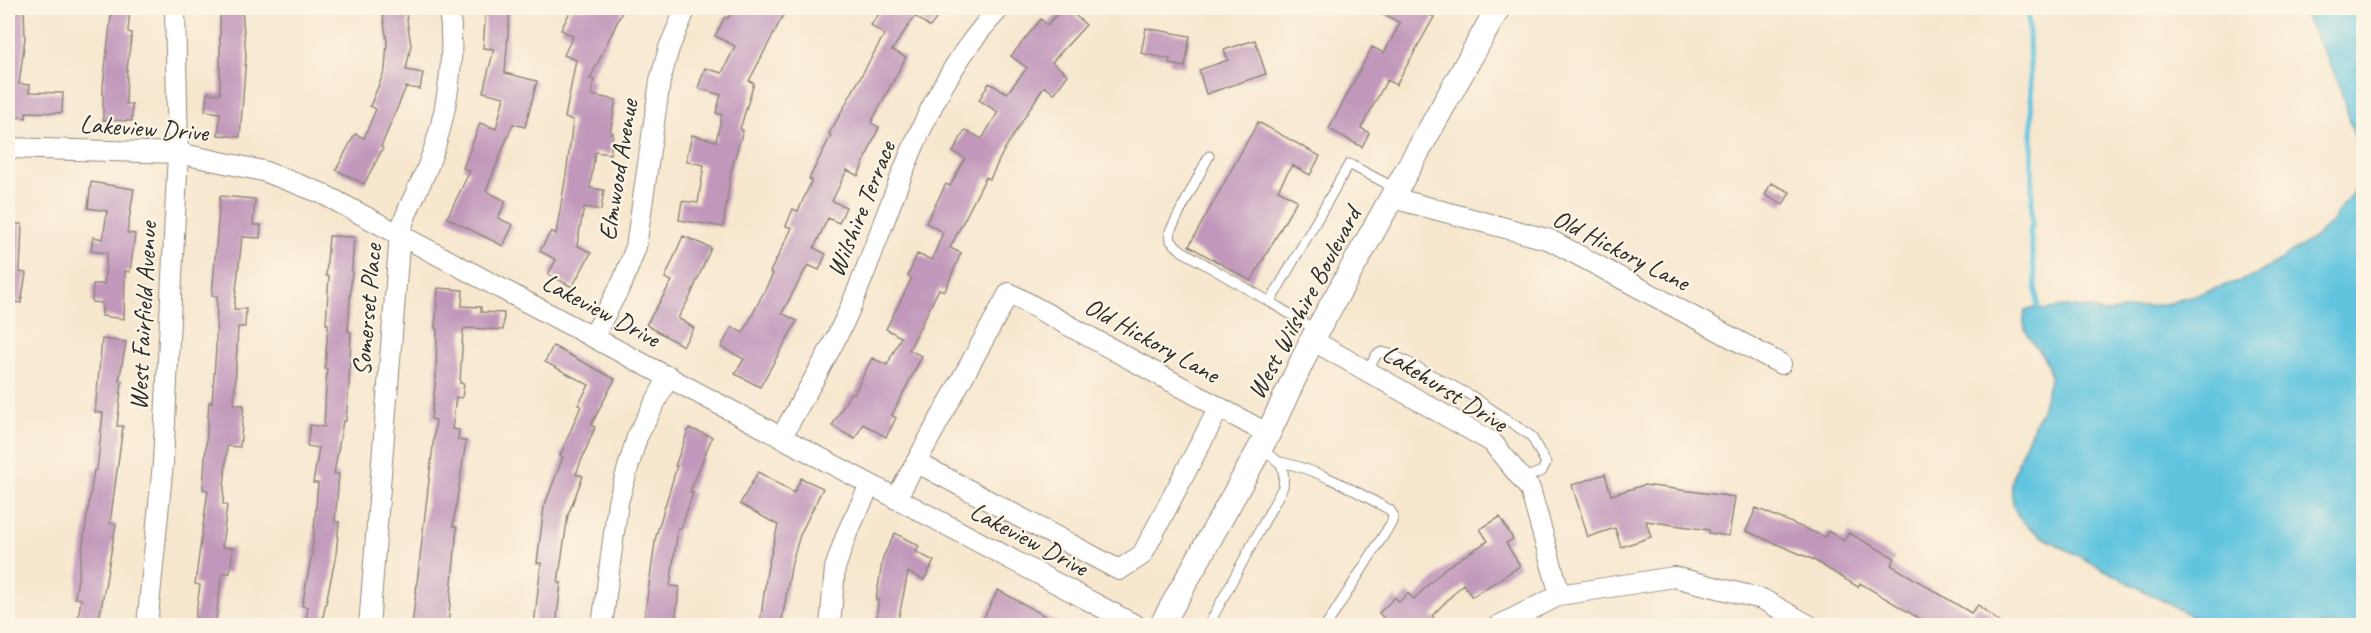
<svg xmlns="http://www.w3.org/2000/svg" width="2371" height="633" viewBox="0 0 2371 633" font-family="Caveat,sans-serif">
  <rect width="100%" height="100%" fill="#fcf5e5"/>
  <filter id="ink" filterUnits="userSpaceOnUse"><feTurbulence type="fractalNoise" baseFrequency=".0167" numOctaves="2"/><feDisplacementMap in="SourceGraphic" scale="12" xChannelSelector="R" yChannelSelector="G"/><feConvolveMatrix kernelMatrix="1 2 1 2 8 2 1 2 1" color-interpolation-filters="sRGB"/></filter>
  <filter id="wash" filterUnits="userSpaceOnUse"><feTurbulence type="fractalNoise" baseFrequency=".008" numOctaves="4" result="noise"/><feDisplacementMap in="SourceGraphic" scale="24" xChannelSelector="R" yChannelSelector="G"/><feGaussianBlur stdDeviation="1.35" result="paint"/><feColorMatrix in="noise" values="0 0 0 0 0 0 0 0 0 0 0 0 0 0 0 0 0 1.4 0 .05"/><feComposite in="paint" operator="in"/></filter>
  <g filter="url(#wash)">
    <rect width="100%" height="100%" fill="#f7e7cf"/>
    <!-- water -->
    <path fill="#61c4df" stroke="#467885" stroke-width="1.5" d="M2301 8H2363V167L2338 80Z
      M2363 178V625H2208L2043 537C2035 531 2022 524 2018 516 1996 476 2037 433 2046 395 2047 389 2050 383 2050 377 2049 350 2017 339 2025 311L2038 307 2044 310 2063 307 2089 308 2102 313 2170 303 2255 276 2314 238 2329 225Z"/>
    <g fill="none" stroke-linecap="round" stroke-linejoin="round">
      <!-- stream -->
      <path stroke="#61c4df" stroke-width="5" d="M2028 8 2032 122V226L2030 230 2038 307"/>
    </g>
    <g id="blocks">
      <!-- building -->
      <path fill="#c198bb" d="M8 8H24L25 38 19 84 30 85 29 92 63 93 62 113 26 112V118L8 116Z
        M112 8H130L128 32 132 33 127 68 126 104H132V121L103 120V86Z
        M382 8H405L411 45 406 70 423 73 420 89 406 87 381 147 383 148 364 184 336 170 355 134 364 138 376 109 370 106 385 70 387 42Z
        M486 8H510L505 73 537 81 525 127 513 124 486 191 506 201 498 218 513 225 503 246 447 218 470 171 463 168 480 123 496 129 504 97 483 92 494 49 483 48Z
        M572 8H624L590 79 594 80 591 95 616 100 610 133H613L610 154 595 152 590 188 604 190 601 210 584 207 577 245 591 253 572 287 548 274 556 260 540 251 551 231 556 234 566 175 573 120 565 118 576 60 564 55 573 36 561 30Z
        M734 8H787L749 81 754 83 740 129 743 130 731 171 723 227 679 220 682 201 698 203 704 165 686 161 692 135 716 141 722 115 716 113 721 95 698 88 705 68 722 73 735 46 715 36 725 17 728 18Z
        M883 8H944L930 27 915 16 892 50 906 57 871 123 879 127 858 176 847 170 832 201 846 207 839 223 828 218 814 248 826 254 819 270 808 265 782 313 797 321 760 387 735 374 744 359 721 347 732 327 743 333 773 274 770 272 792 228 786 226 793 209 798 211 812 180 809 179 831 135 829 134 884 35 871 25Z
        M1063 8H1067L1086 25 1052 62 1068 75 1054 94 1044 86 1004 150 990 179 986 177 950 248 961 253 945 291 939 289 909 350 922 356 892 415 896 418 886 437 863 424 855 439 832 426 851 392 854 394 872 358 887 365 901 337 886 329 912 278 908 276 917 254 932 260 943 232 926 223 946 184 950 186 965 158 953 152 965 130 982 139 998 112 979 100 989 83 1007 93 1027 68 1011 56 1041 19 1047 25Z
        M1373 8H1418L1434 17 1396 85 1387 80 1361 128 1369 133 1362 147 1329 129 1372 47 1384 53 1400 23Z
        M242 10 246 56 240 137 218 135 220 113 205 111 207 93 220 94V11Z
        M1146 28 1190 36 1185 67 1169 64 1170 59 1141 53Z
        M1255 40 1266 74 1206 94 1199 70 1228 60 1224 50Z
        M1258 122 1320 156 1310 175 1292 165 1278 190 1297 200 1251 281 1189 246Z
        M91 182 134 189 127 233 135 234 130 272 125 271 124 319 102 316V303L92 302 93 284H104L107 253 91 251 93 237 103 239 107 211 88 208Z
        M1771 183 1790 192 1783 205 1765 195Z
        M220 196 255 199 253 225H261L260 238 242 237 234 309H246L245 327H238L234 404 244 405 240 447 227 446 223 504 227 505 222 547 233 548 230 573H222L215 626H194L200 585 195 584 208 490 203 489 209 402 212 403 216 348 217 296H212Z
        M8 224H22L20 272 26 273 21 303 8 301Z
        M329 236 354 237 348 331 351 332 349 385 346 421H343L334 474H339L335 522H339L336 555 321 626H305L308 607 302 606 312 553 318 483H313L319 448 307 446 310 425 324 427 327 369H325L328 324H326L329 276H326Z
        M683 236 711 248 690 297 678 318 694 328 683 346 646 325 672 281 665 278Z
        M438 288 463 290 462 306 481 307V312L504 313 503 330 465 328 463 330 460 383 464 384 462 398 456 397 452 429 459 430 458 440 466 441 453 526 457 527 448 626H412L436 420 431 419 436 377 437 329 435 328Z
        M102 339 126 342 119 381H122L117 426H123L110 523 116 524 98 626H77L81 599 75 598 94 470H97L103 413 95 412Z
        M553 346 615 379 591 425 595 427 576 474 583 476 568 515 558 583H561L556 626H534L541 563H537L544 507 563 457 560 456 581 406 578 405 589 385 545 362Z
        M689 428 712 437 690 492 693 493 681 529 678 528 670 586 679 587 675 626H648L649 619H644L656 536 677 466H675Z
        M758 472 794 493 801 478 823 488 800 535 792 562 781 626 760 624 767 571 778 525 740 504Z
        M1605 474 1611 495 1644 485 1735 497 1729 536 1709 533V530L1646 521 1651 537 1621 547 1615 528 1588 537 1572 485Z
        M1756 508 1825 537 1828 531 1844 541 1849 533 1895 558 1891 565 1971 613 1978 605 2004 626H1932L1860 583 1858 587 1812 559 1746 531Z
        M1500 517 1513 539 1506 543 1520 566 1472 597 1463 584 1432 616 1441 626H1391L1379 613 1395 597 1399 602 1408 593 1414 599 1445 568 1488 541 1480 529Z
        M895 533 919 546 916 552 934 561 924 580 908 572 897 626H876L878 600H876L883 557Z
        M998 590 1063 626H995L983 619Z"/>
    </g>
  </g>
  <g filter="url(#ink)">
    <use href="#blocks" fill-opacity="0" stroke="#91897d" stroke-width="1.5"/>
    <g fill="none" stroke-linecap="round" stroke-linejoin="round">
      <defs>
        <path id="service" d="M1209 156 1170 231 1171 241 1182 251 1270 302
          M1316 330 1270 302 1349 164 1395 188
          M1368 371 1376 355 1382 352 1394 355 1472 396 1531 436 1546 463 1542 471 1522 479
          M1281 462C1321 471 1354 490 1390 510L1393 515 1392 522 1326 626
          M1208 626 1283 487C1286 462 1279 461 1260 450"/>
        <path id="minor" d="M8 148 178 153 263 171 321 193 1137 626
          M1393 198 1550 240 1781 364
          M593 337 623 281 636 247 660 81 669 48 686 8
          M1312 340 1492 442 1530 489 1560 595
          M781 438C803 397 829 356 848 313 893 210 920 90 1000 8
          M916 462 1119 570 1142 555 1219 408
          M896 499 1009 293 1268 434
          M147 626 163 463 178 153 175 8
          M369 626 400 233C406 209 419 189 428 166 447 117 456 59 449 8
          M602 626 618 502 637 437 669 376
          M830 626 835 568 847 533 870 485
          M1498 626 1560 595 1674 577 1762 599 1810 626"/>
        <path id="tertiary" d="M1161 626 1268 434 1312 340 1498 8"/>
      </defs>
      <!-- service casing -->
      <use href="#service" stroke="#91897d" stroke-width="11"/>
      <!-- minor casing -->
      <use href="#minor" stroke="#91897d" stroke-width="22"/>
      <!-- tertiary casing -->
      <use href="#tertiary" stroke="#91897d" stroke-width="26"/>
      <!-- service -->
      <use href="#service" stroke="#fff" stroke-width="9"/>
      <!-- minor -->
      <use href="#minor" stroke="#fff" stroke-width="20"/>
      <!-- tertiary -->
      <use href="#tertiary" stroke="#fff" stroke-width="24"/>
    </g>
  </g>
  <g text-anchor="middle" dominant-baseline="central" stroke-width="4.5" stroke-linejoin="round" paint-order="stroke">
    <!-- street labels -->
    <g font-size="26" fill="#2b2b2b" stroke="#fcf5e5">
      <text transform="translate(144 128) rotate(4)">Lakeview Drive</text>
      <text transform="translate(618 170) rotate(-81)">Elmwood Avenue</text>
      <text transform="translate(861 209) rotate(-68)">Wilshire Terrace</text>
      <text transform="translate(1621 250) rotate(27)">Old Hickory Lane</text>
      <text transform="translate(1304 303) rotate(-62)">West Wilshire Boulevard</text>
      <text transform="translate(367 310) rotate(-85)">Somerset Place</text>
      <text transform="translate(601 310) rotate(28)">Lakeview Drive</text>
      <text transform="translate(143 316) rotate(-87)">West Fairfield Avenue</text>
      <text transform="translate(1152 340) rotate(29)">Old Hickory Lane</text>
      <text transform="translate(1445 388) rotate(32)">Lakehurst Drive</text>
      <text transform="translate(1029 539) rotate(28)">Lakeview Drive</text>
    </g>
  </g>
  <!-- margin -->
  <rect width="2371" height="633" fill="none" stroke="#fcf5e5" stroke-width="30"/>
</svg>
